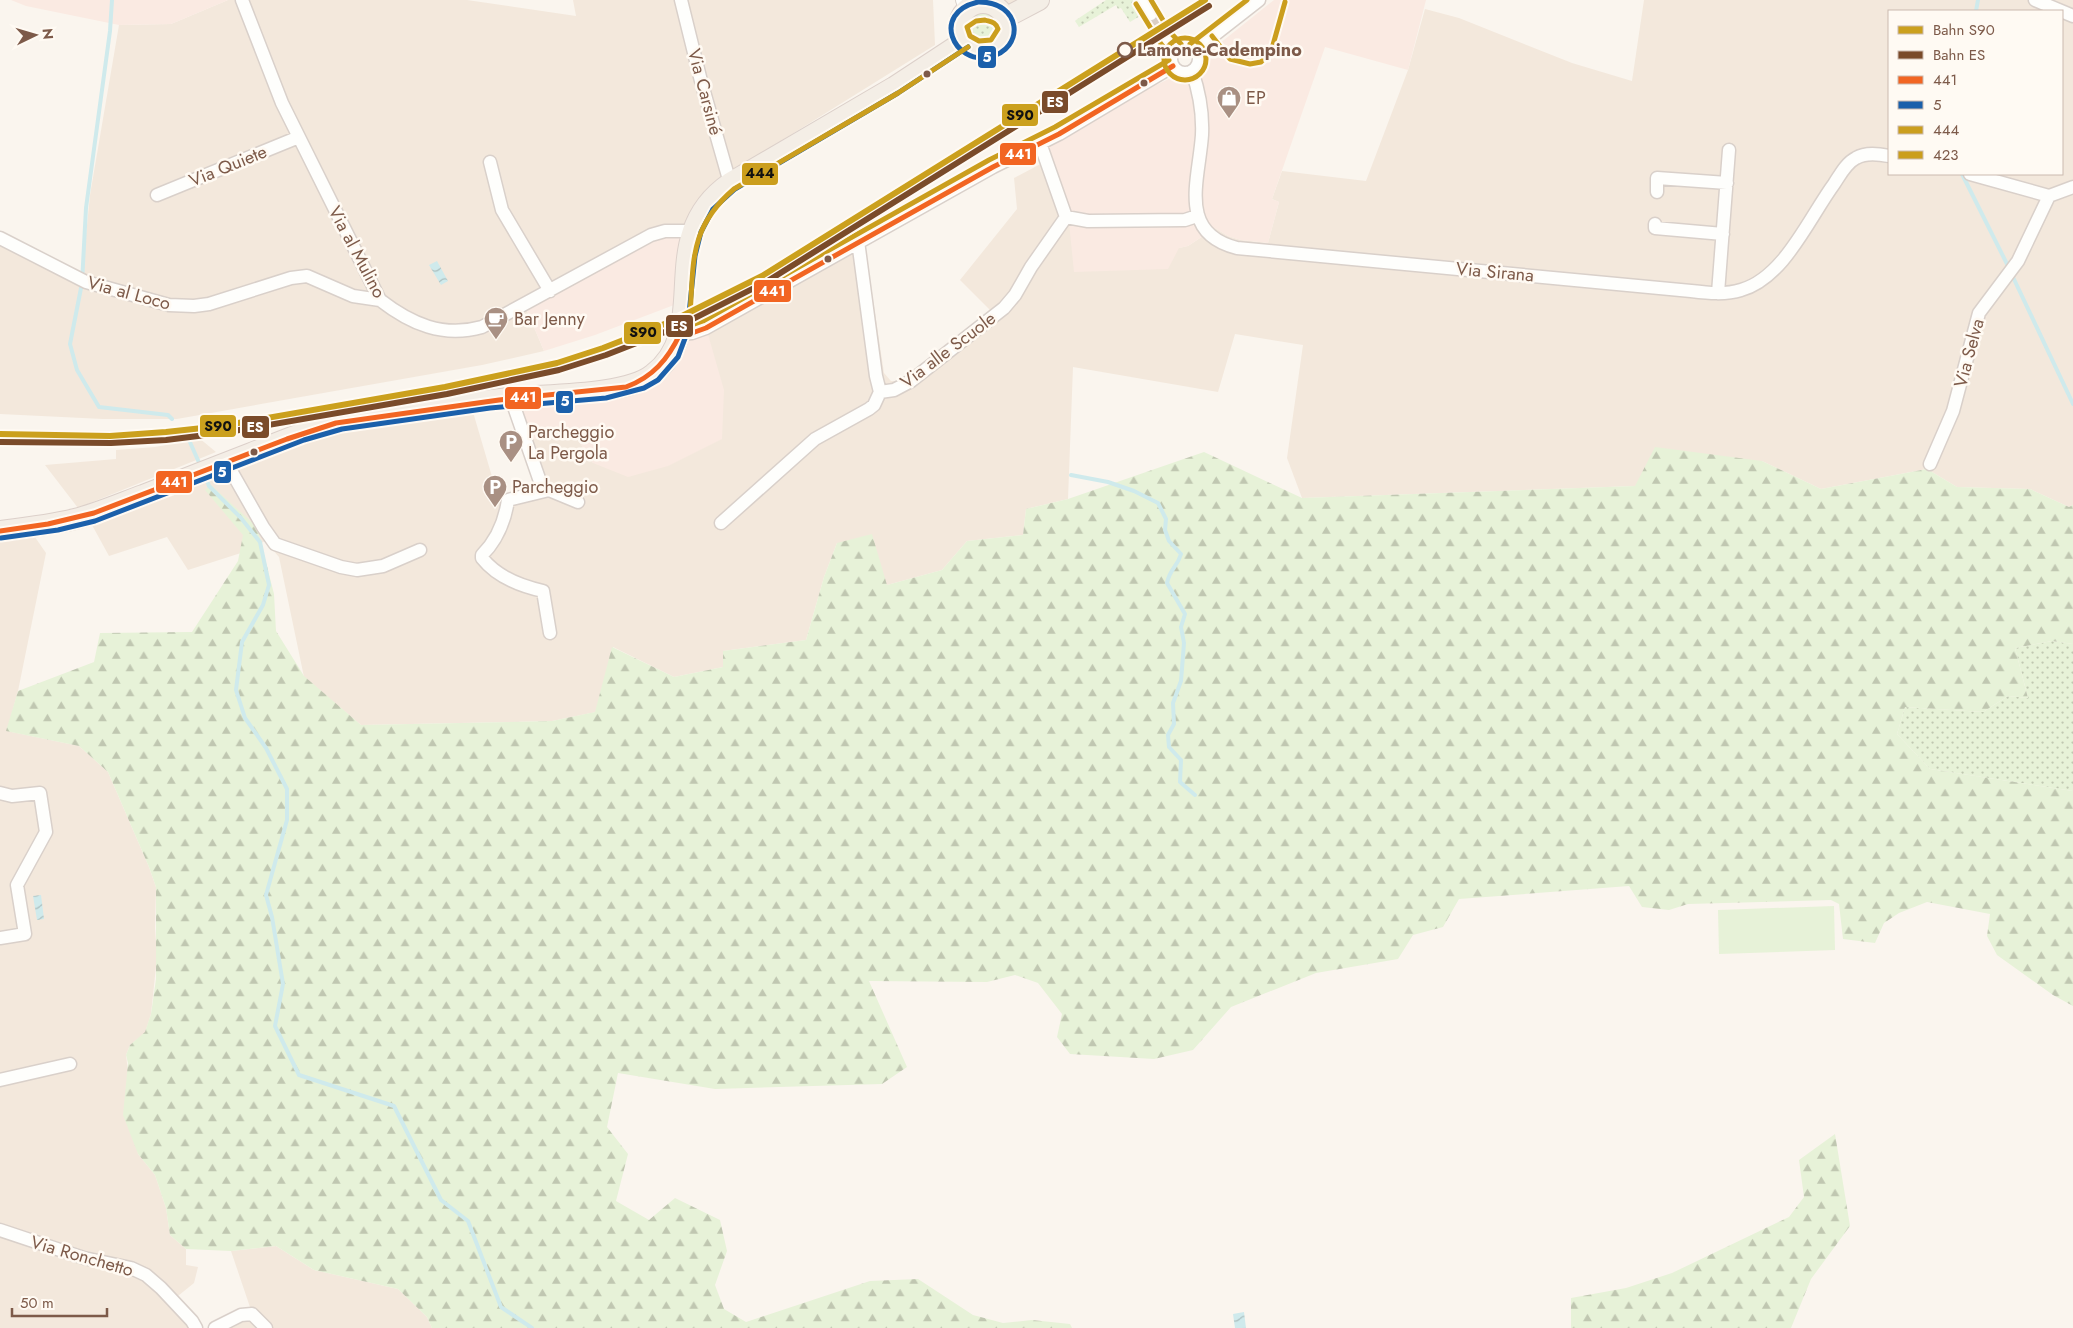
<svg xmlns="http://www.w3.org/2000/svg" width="2073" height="1328" viewBox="0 0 2073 1328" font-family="Jost,sans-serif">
  <defs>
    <pattern id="grass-dots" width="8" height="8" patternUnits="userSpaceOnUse" patternTransform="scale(1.25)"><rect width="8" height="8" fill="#e7f2d8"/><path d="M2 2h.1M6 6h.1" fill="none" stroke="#c0c7b1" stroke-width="1.8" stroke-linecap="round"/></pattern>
    <pattern id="forest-firs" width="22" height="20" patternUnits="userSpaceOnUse" patternTransform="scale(1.25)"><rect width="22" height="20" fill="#e7f2d8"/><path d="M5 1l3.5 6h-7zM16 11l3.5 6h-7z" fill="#c0c7b1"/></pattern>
    <pattern id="water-waves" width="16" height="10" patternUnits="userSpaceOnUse" patternTransform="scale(1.25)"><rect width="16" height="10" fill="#cfeaec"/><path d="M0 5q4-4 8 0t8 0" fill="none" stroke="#adc1c1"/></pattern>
  </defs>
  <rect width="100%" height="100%" fill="#faf5ee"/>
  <!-- residential -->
  <path fill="#f3e8dc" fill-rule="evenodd" d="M228 0H467L576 16 573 0H933L935 45 739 167 695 223 525 306 544 351 482 365 177 419H103L0 414V238L82 276 90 195 119 25 171 24Z
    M960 0H1034L1004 16 964 9Z
    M1644 0H2073V505L2069 507 2030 489 1957 487 1927 469 1821 489 1762 461 1635 486 1302 498 1287 458 1303 345 1235 334 1218 392 1073 367 1068 499 1026 509 1023 535 967 541 942 570 887 585 837 543 824 577 806 640 723 651V667L674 677 613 647 596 712 552 721 361 725 304 677 279 557 265 541 244 552 188 570 167 537 109 556 92 525 338 430 473 412 498 497 545 488 524 439H578L593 463 707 331 705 320 863 233 884 373 891 381H898L992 312 960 280 1017 209 1014 178 1050 159 1068 212 1072 232 1179 248 1188 246 1215 228 1228 236 1241 240 1268 243 1279 202 1272 199 1282 171 1366 181 1408 70 1425 9 1459 18 1572 63 1632 81ZM1889 11H2062V174H1889Z
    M199 438 216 452 78 508 45 465 116 459V450L155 447 166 445 177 440Z
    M28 527 46 553 18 691 7 731 79 746 108 772 149 867 156 887 155 928 157 957 151 1014 145 1033 130 1045 126 1055 138 1154 155 1175 166 1208 170 1235 186 1249V1265L198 1267 194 1283 173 1300 196 1328H0V531Z
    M276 1246 314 1270 398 1289 427 1317 432 1328H215L252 1313 231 1251Z"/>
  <!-- commercial -->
  <path fill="#faeae2" d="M11 0H228L171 24 119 25 26 6Z
    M1274 0H1426L1408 70 1325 47 1272 199 1279 202 1268 243 1241 240 1228 236 1215 228 1188 246 1179 248 1168 269 1074 272 1068 212 1045 145 1156 85 1173 77 1188 79 1199 74 1203 69 1209 52Z
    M691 231 674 305 595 335 544 351 525 306 651 235Z
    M707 331 724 390 722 439 668 466 628 477 593 463 577 439H524L514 404 627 393 685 342Z"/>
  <!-- grass -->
  <path fill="url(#grass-dots)" d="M1106 0H1133L1137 6 1136 10 1140 16 1130 22 1121 8 1118 9 1116 5 1079 27 1075 21 1076 20Z
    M969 27a14 14 0 1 1 28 0a14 14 0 1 1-28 0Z
    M2052 641 2073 644V791L1930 769 1897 734 1905 707 1983 712 2008 696 2028 698 2015 648Z"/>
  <!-- forest -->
  <path fill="url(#forest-firs)" d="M1655 447 1762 461 1821 489 1927 469 1957 487 2030 489 2069 507 2073 505V644L2052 641 2015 648 2028 698 2008 696 1983 712 1905 707 1897 734 1930 769 2073 791V1006L2053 995 1997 955 1987 936 1990 914 1927 902 1899 913 1884 923 1875 943 1843 939 1839 904 1831 900 1688 904 1669 910 1642 907 1629 886 1459 899 1443 927 1413 935 1398 959 1316 973 1231 1007 1193 1050 1154 1059 1070 1054 1057 1037 1062 1014 1038 983 1015 975 987 982 869 981 907 1067 882 1084 715 1089 618 1073 607 1127 628 1154 616 1201 649 1220 675 1198 720 1220 727 1251 715 1285 724 1309 746 1322 870 1281 918 1279 973 1315 1003 1323 1032 1320 1070 1324 1072 1328H432L427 1317 398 1289 314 1270 276 1246 231 1251 186 1249 170 1235 166 1208 155 1175 138 1154 123 1115 128 1063 126 1055 130 1045 145 1032 151 1014 156 979V887L149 867 108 772 79 746 6 731 18 691 94 662 100 633 192 632 238 561 243 535 205 490 211 485 257 527 274 594 276 631 304 676 361 725 552 721 595 712 612 647 674 677 723 667V651L806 640 824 577 837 543 872 534 887 585 942 570 967 541 1023 535 1026 509 1068 499 1204 452 1302 498 1635 486Z
    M1835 1134 1850 1226 1811 1279 1791 1328H1571V1298L1626 1288 1672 1273 1789 1217 1804 1197 1799 1160Z"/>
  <!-- park -->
  <path fill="#e7f2d8" d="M1834 906 1835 950 1719 954 1718 910Z"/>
  <!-- water -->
  <path fill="url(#water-waves)" d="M437 261 448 281 441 285 429 265Z
    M41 895 44 919 37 920 33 896Z
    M1244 1312 1246 1328H1235L1233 1314Z"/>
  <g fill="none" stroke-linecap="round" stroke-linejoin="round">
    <!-- stream -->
    <path stroke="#cfeaec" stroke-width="4" d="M112 0 110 31 86 208 82 283 70 344 77 370 99 407 168 415 172 419
      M1976 11 1978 0
      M1962 174 2009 268
      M2012 275 2073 404
      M189 440 201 467
      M1071 475 1108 482 1134 491 1158 503 1166 519 1165 530 1169 541 1181 554C1177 568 1170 568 1167 583L1185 614 1181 627 1184 643 1181 681 1173 703 1174 724 1168 735 1169 747 1181 760 1180 782 1195 795
      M206 478 209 486 241 518 260 542 269 585 263 605 242 642 236 690 245 718 266 748 287 789V820L266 895 272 917 283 984 275 1026 299 1075 394 1106 441 1200 468 1221 501 1307 532 1328"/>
    <!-- street-tunnel -->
    <path stroke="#dbcec5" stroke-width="12" stroke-dasharray="12 6" stroke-linecap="butt" d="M1151 14 1164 36"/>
    <defs>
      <path id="street" d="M242 0 282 103 380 300C411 324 443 338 482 327L651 235 665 231H691
        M681 0 701 81 730 183
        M1142 0 1151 14
        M2035 0 2073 16
        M1164 36 1175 49
        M1171 59a14 14 0 1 1 28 0a14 14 0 1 1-28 0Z
        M1195 50 1259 0
        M1192 71C1199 91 1203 113 1202 135 1199 180 1177 233 1237 248L1691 291C1708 293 1725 295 1741 290 1784 278 1809 218 1834 184 1840 175 1846 163 1856 158 1866 152 1879 154 1889 156
        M490 162 502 210 550 291
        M1970 174 2049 196 2073 187
        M1657 192V178L1727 183
        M157 195 299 137
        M1066 217 1088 221 1185 220 1197 216
        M1655 224V228L1723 234
        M0 238 86 282 169 305 194 306 209 304 291 278 307 276 353 296 380 300
        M858 241 876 376 880 392
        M1718 293 1729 150
        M680 334 692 333 706 328 993 167 1059 134 1173 66
        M511 398 543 490
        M226 462 263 527 275 544 341 567 357 570 383 566 420 550
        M1930 464 1953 411 1979 313 2018 261 2049 196
        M721 523 815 439 869 409 874 405 880 392 894 390 911 381 1004 308 1015 295 1031 267 1066 217 1040 143
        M550 633 543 591C520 586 497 577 482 558V555C497 540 505 520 508 500L549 490 578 502
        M0 793 12 796 40 793 46 832 17 885 25 934 0 938
        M0 1080 70 1064
        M0 1230 84 1258 131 1268 146 1275 161 1288 192 1321 196 1328
        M215 1328 241 1315 252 1314 266 1328"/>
      <path id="secondary" d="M965 0 969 7"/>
      <path id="primary" d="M959 27a24 24 0 1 1 48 0a24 24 0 1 1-48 0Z
        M1005 18 1039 0
        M0 531C25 528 51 525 75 519 98 513 121 503 143 495 179 481 215 467 251 453 285 440 318 425 354 419 405 411 457 404 509 398 546 394 626 396 653 374 714 327 652 237 730 183L894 87 964 41"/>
    </defs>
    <!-- street casing -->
    <use href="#street" stroke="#d9d0ca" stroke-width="15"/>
    <!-- secondary casing -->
    <use href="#secondary" stroke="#dad1ca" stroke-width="20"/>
    <!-- primary casing -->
    <use href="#primary" stroke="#dcd0ca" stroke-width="22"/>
    <!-- street -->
    <use href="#street" stroke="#fefefc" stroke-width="12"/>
    <!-- secondary -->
    <use href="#secondary" stroke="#fefefc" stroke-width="18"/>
    <!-- primary -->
    <use href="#primary" stroke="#f4eee6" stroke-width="20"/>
    <defs>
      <path id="bus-1" d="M680 334 692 333 706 328 993 167 1059 134 1173 66
        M0 531 48 524 94 513 287 439 336 423 499 400 626 387C653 377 668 359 680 334"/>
      <path id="bus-2" d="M978 2C1022 1 1026 49 989 57 954 65 930 13 978 2Z
        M1 538 58 530 95 521 304 440 342 429 490 408 606 398 644 388 658 380 678 357 687 333 695 256 701 232 713 209 735 189 898 93 968 47"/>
      <path id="bus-3" d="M1151 0 1170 32 1181 44
        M985 20C991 22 996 22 998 29L991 40 979 41 970 36 967 27 976 21Z
        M1190 44 1247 0
        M968 47 898 93 734 189C685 231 695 268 689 326L703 321 989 160 1055 127 1169 60"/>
      <path id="bus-4" d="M1136 4 1158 40 1169 54
        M1212 36 1230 59 1250 64 1261 62 1271 52 1285 2
        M1164 59a21 21 0 1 1 42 0a21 21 0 1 1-42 0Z"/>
    </defs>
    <!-- bus-1 casing -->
    <use href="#bus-1" stroke="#fffaf3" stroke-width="9"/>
    <!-- bus-2 casing -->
    <use href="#bus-2" stroke="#fffaf3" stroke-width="9"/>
    <!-- bus-3 casing -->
    <use href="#bus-3" stroke="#fffaf3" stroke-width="9"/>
    <!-- bus-4 casing -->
    <use href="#bus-4" stroke="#fffaf3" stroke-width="9"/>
    <!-- bus-1 -->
    <use href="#bus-1" stroke="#f26522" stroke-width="5"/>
    <!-- bus-2 -->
    <use href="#bus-2" stroke="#1b60ab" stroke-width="5"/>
    <!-- bus-3 -->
    <use href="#bus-3" stroke="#cb9e1d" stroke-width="5"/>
    <!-- bus-4 -->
    <use href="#bus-4" stroke="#cb9e1d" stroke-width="5"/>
    <defs>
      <path id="rail-1" d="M0 434 110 436 166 432 221 426 445 387 557 363 603 348 672 321 762 276 1205 0"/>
      <path id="rail-2" d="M0 442 111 443 166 440 222 433 447 394 559 370 606 355 675 328 766 282 1209 6"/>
    </defs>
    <!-- rail-1 casing -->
    <use href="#rail-1" stroke="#fffaf3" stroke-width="10"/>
    <!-- rail-2 casing -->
    <use href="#rail-2" stroke="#fffaf3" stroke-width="10"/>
    <!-- rail-1 -->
    <use href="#rail-1" stroke="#cba01d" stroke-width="6"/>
    <!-- rail-2 -->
    <use href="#rail-2" stroke="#7a4b2a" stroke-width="6"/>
  </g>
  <!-- icons -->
  <defs>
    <symbol id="shop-pin" viewBox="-11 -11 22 30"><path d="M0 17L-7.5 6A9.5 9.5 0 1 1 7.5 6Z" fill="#a99083" stroke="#fffaf3"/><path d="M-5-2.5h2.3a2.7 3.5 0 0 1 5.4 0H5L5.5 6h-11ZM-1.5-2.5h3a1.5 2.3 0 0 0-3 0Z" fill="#fff"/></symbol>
    <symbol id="cafe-pin" viewBox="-11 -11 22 30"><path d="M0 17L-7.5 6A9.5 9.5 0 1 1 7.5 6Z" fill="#a99083" stroke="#fffaf3"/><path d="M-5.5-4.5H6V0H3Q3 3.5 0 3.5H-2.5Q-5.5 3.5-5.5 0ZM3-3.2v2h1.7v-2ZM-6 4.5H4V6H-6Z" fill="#fff"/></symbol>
    <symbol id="parking-pin" viewBox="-11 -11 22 30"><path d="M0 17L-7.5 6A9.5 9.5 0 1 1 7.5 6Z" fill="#a99083" stroke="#fffaf3"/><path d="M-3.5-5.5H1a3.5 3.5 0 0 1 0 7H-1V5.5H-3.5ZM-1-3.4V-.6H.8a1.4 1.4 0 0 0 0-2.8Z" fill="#fff"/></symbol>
  </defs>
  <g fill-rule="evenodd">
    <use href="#shop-pin" x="1215" y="84" width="28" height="38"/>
    <use href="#cafe-pin" x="482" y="305" width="28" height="38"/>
    <use href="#parking-pin" x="497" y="428" width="28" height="38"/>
    <use href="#parking-pin" x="481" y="473" width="28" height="38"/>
  </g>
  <!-- markers -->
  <circle fill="#fffaf3" stroke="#7d5a49" stroke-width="2.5" cx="1125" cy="50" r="7"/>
  <g fill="#7d5a49" stroke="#fffaf3" stroke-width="2">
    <circle cx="927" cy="74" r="4.5"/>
    <circle cx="1144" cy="83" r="4.5"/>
    <circle cx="828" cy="259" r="4.5"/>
    <circle cx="254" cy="452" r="4.5"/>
  </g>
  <g text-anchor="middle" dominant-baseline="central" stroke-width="5" stroke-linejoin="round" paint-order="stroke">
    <!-- stop labels -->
    <g font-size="18" font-weight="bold" fill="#7d5a49" stroke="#fffaf3" text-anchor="start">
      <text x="1137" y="50">Lamone-Cadempino</text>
    </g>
    <!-- street labels -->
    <g font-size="18" fill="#7d5a49" stroke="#fffaf3">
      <text transform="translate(705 92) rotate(75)">Via Carsiné</text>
      <text transform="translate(228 166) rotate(-22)">Via Quiete</text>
      <text transform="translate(357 252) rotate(62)">Via al Mulino</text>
      <text transform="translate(1495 272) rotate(5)">Via Sirana</text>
      <text transform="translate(129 293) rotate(15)">Via al Loco</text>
      <text transform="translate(948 350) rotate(-37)">Via alle Scuole</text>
      <text transform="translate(1969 353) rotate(-75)">Via Selva</text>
      <text transform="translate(82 1256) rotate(16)">Via Ronchetto</text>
    </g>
    <!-- poi labels -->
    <g font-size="18" fill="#7d5a49" stroke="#fffaf3" text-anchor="start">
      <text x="1246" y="98">EP</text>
      <text x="514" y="319">Bar Jenny</text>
      <text x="528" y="432">Parcheggio<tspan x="528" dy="21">La Pergola</tspan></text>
      <text x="512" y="487">Parcheggio</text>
    </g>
  </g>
  <g stroke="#fffaf3" stroke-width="2">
    <rect x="977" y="45" width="20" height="24" rx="5" fill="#1b60ab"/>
    <rect x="1041" y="90" width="28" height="24" rx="5" fill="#7a4b2a"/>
    <rect x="1001" y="103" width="38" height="24" rx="5" fill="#cba01d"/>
    <rect x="999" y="142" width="38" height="24" rx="5" fill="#f26522"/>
    <rect x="741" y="162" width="38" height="24" rx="5" fill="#cb9e1d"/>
    <rect x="753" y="279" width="39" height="24" rx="5" fill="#f26522"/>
    <rect x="665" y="314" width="29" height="24" rx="5" fill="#7a4b2a"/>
    <rect x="623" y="321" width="39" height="24" rx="5" fill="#cba01d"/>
    <rect x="504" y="386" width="38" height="24" rx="5" fill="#f26522"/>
    <rect x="555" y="390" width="19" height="24" rx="5" fill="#1b60ab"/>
    <rect x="199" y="414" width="38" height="24" rx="5" fill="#cba01d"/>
    <rect x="241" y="415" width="29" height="24" rx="5" fill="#7a4b2a"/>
    <rect x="213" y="460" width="19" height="24" rx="5" fill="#1b60ab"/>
    <rect x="155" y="470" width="38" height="24" rx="5" fill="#f26522"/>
  </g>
  <g font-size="14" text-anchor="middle" font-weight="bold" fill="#fff">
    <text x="987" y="62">5</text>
    <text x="1055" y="107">ES</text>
    <text x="1018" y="159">441</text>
    <text x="772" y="296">441</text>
    <text x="679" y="331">ES</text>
    <text x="523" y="402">441</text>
    <text x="565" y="406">5</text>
    <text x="255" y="432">ES</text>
    <text x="222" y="477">5</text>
    <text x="174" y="487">441</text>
  </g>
  <g font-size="14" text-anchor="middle" font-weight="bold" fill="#111">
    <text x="1020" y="120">S90</text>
    <text x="760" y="178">444</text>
    <text x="643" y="337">S90</text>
    <text x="218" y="431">S90</text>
  </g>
  <!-- legend -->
  <rect x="1888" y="10" width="175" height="165" fill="#fffaf3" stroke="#cbbaaf"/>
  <rect x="1898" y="26" width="25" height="8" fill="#cba01d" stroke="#cbbaaf"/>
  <text x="1933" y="35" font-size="15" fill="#7d5a49">Bahn S90</text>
  <rect x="1898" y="51" width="25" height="8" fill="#7a4b2a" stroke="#cbbaaf"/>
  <text x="1933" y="60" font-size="15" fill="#7d5a49">Bahn ES</text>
  <rect x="1898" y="76" width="25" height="8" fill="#f26522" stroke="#cbbaaf"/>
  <text x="1933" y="85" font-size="15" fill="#7d5a49">441</text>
  <rect x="1898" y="101" width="25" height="8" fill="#1b60ab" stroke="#cbbaaf"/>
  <text x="1933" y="110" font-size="15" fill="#7d5a49">5</text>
  <rect x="1898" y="126" width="25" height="8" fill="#cb9e1d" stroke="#cbbaaf"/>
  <text x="1933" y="135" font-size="15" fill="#7d5a49">444</text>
  <rect x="1898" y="151" width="25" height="8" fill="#cb9e1d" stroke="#cbbaaf"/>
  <text x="1933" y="160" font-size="15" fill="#7d5a49">423</text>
  <!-- north arrow -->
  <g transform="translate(35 35) rotate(85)" stroke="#fffaf3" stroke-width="4" paint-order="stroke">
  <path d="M0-4L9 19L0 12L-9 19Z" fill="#7d5a49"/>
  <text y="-8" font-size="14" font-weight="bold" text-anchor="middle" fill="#7d5a49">N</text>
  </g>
  <!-- scale -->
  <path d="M12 1308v8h95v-8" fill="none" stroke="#7d5a49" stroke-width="2.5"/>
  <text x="20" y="1308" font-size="15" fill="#7d5a49" stroke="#fffaf3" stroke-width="4" paint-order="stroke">50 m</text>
</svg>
